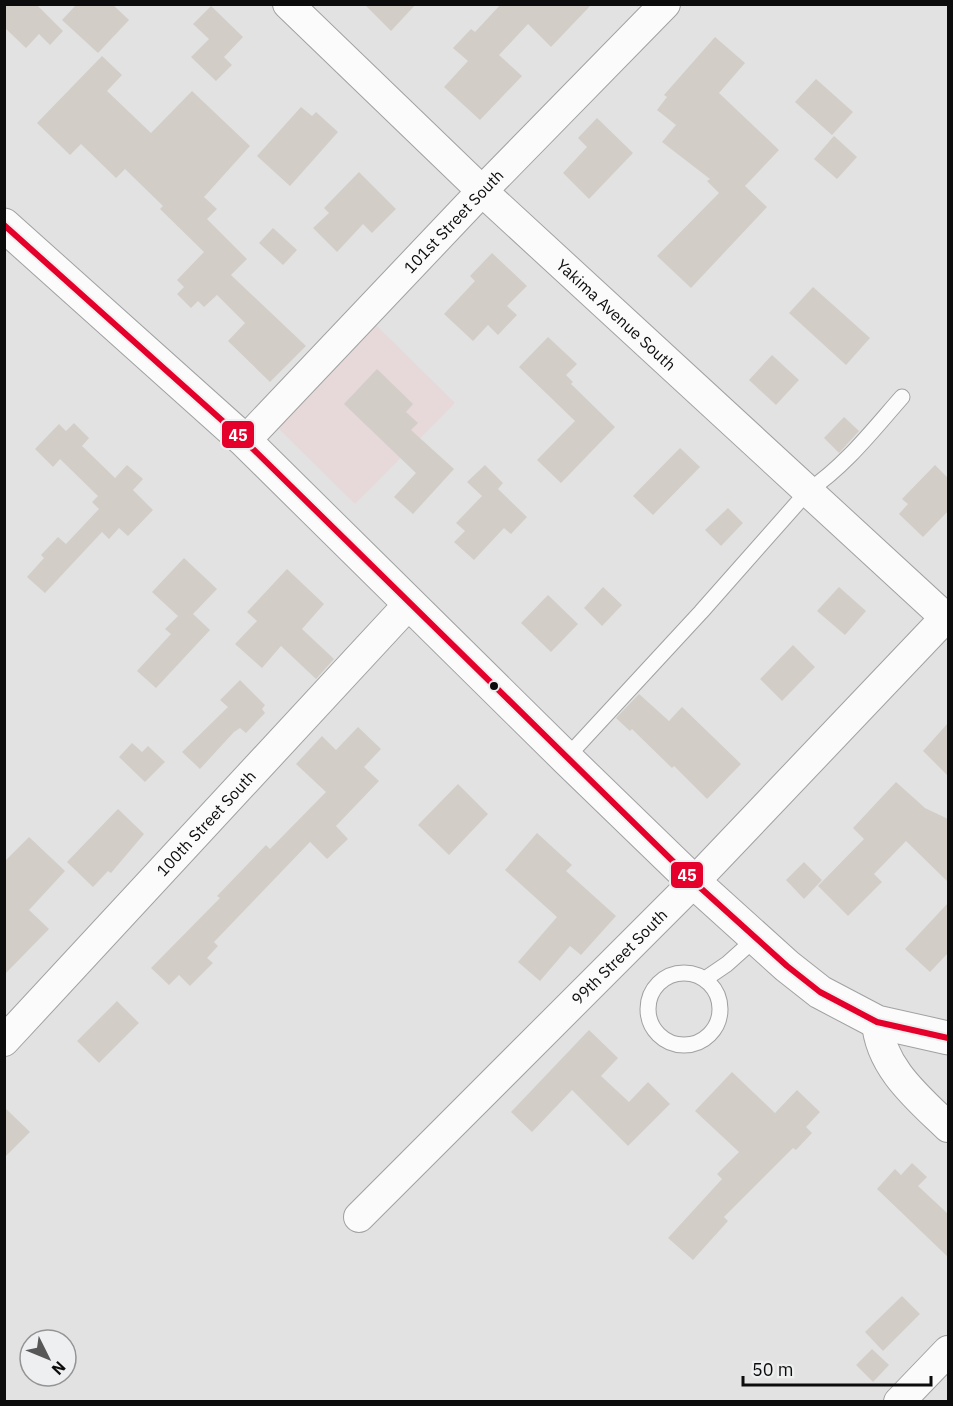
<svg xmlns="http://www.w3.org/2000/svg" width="953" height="1406" viewBox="0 0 953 1406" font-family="'IBM Plex Sans',sans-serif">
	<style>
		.commercial { fill: #e7d9da }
		.building { fill: #d3cdc7 }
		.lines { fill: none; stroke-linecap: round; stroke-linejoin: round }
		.service-casing { stroke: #a0a1a1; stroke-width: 17 }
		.minor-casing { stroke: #a0a1a1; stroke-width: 32 }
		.secondary-casing { stroke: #a0a1a1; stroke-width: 35 }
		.service { stroke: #fbfbfb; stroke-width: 15 }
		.minor { stroke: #fbfbfb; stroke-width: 30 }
		.secondary { stroke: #fbfbfb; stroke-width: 33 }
		.bus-1-casing { stroke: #eeeff0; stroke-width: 10 }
		.bus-1 { stroke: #e4002b; stroke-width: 6 }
		.bus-dot { fill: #0c0c0c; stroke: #eeeff0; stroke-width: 2 }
		.labels { text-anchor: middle; stroke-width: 5; stroke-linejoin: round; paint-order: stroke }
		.street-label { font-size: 16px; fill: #0c0c0c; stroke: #eeeff0 }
		.line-badge { stroke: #eeeff0; stroke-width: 2 }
		.badge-label { font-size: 16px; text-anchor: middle; font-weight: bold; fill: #fff }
	</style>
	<rect width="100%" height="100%" fill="#e2e2e2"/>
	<polygon class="commercial" points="376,325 455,403 355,504 277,427"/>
	<g class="building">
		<polygon points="4,4 36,4 63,31 50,45 39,34 26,48 4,27"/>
		<polygon points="77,4 112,4 129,20 98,53 62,20"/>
		<polygon points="364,4 416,4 391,31"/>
		<polygon points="501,4 592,4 551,47 528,24 499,55 522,76 480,120 444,87 468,61 453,48 471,29 475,32"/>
		<polygon points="211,6 243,37 224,57 232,65 216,81 191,57 209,39 193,24"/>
		<polygon points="715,37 745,63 719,93 779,150 745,186 767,207 691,288 657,256 719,193 707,181 710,179 662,142 676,125 657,110 667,97 664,95"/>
		<polygon points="102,56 122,75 107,91 151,133 192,91 250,146 204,197 217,209 207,219 247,259 231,275 306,346 270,382 228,341 245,323 217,295 204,307 198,301 191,308 177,294 184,287 177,280 204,252 160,209 163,206 125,169 116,178 81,144 70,155 37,123"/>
		<polygon points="816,79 853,112 832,135 795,102"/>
		<polygon points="301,107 312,116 316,112 338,132 290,186 257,156"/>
		<polygon points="597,118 633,153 589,199 563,173 587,147 578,138"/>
		<polygon points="834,136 857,157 837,179 814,159"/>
		<polygon points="359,172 396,209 372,233 363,224 337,252 313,228 329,213 324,208"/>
		<polygon points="273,228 297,250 283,265 259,243"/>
		<polygon points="492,253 527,286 507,306 517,315 498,335 488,325 473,341 444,314 475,281 470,276"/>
		<polygon points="813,287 870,338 846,365 789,313"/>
		<polygon points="548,337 577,364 566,375 573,382 571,384 615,427 561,483 537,460 575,421 519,367"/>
		<polygon points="772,355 799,380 776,405 749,380"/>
		<polygon points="377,369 413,404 406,412 418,423 411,430 454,469 413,514 394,497 416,473 344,404"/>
		<polygon points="844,417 859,431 839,453 824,438"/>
		<polygon points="74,423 89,438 82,446 115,478 127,465 143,479 133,490 153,510 128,536 119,528 109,539 102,532 45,593 27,577 44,558 41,555 58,537 66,544 99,509 92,502 98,496 60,459 53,467 35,449 59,424 66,431"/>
		<polygon points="680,448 700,467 653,515 633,496"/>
		<polygon points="485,465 503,483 498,489 527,517 511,534 504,528 474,560 454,542 465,531 456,523 482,496 467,482"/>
		<polygon points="935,465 948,478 948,511 923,537 899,514 908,504 902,499"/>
		<polygon points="728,508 743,523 721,546 705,530"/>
		<polygon points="184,558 217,589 193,614 210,630 156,688 137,671 171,634 165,629 178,616 152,592"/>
		<polygon points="287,569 324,604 302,629 334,659 316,679 281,646 262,668 235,644 257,621 247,612"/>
		<polygon points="603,587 622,605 602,626 584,608"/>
		<polygon points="839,587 866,611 845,635 817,611"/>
		<polygon points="548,595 578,624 551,652 521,623"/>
		<polygon points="793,645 815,667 782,701 760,679"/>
		<polygon points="240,680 265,705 262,709 265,713 246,733 240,728 234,732 200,769 182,752 228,707 220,700"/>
		<polygon points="639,694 669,721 682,707 741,764 707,799 674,766 672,768 632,729 630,731 616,718"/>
		<polygon points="948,723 948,776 923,751"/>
		<polygon points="358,727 381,749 364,767 379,781 336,826 348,839 327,859 310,842 214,942 218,946 207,958 213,963 190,986 179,975 169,985 151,968 220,898 217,896 266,845 270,849 326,792 296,764 322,736 336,750"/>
		<polygon points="132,743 142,752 148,746 165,762 145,782 119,757"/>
		<polygon points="896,782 925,808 948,819 948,882 906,841 874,874 882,882 848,916 818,886 864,839 853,828"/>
		<polygon points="458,784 488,814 449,855 418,825"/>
		<polygon points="118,809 144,834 111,873 108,871 93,887 67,862"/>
		<polygon points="537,833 572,865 566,871 616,916 581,955 570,946 540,981 518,962 557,917 505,870"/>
		<polygon points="29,837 65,871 29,910 49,929 4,975 4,862"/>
		<polygon points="804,862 822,880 804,899 786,880"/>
		<polygon points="948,903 948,953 930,972 905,949"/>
		<polygon points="117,1001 139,1023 99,1063 77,1041"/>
		<polygon points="589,1030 618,1058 601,1076 629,1102 648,1082 670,1104 628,1146 572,1090 532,1132 511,1112"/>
		<polygon points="732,1072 775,1113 797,1090 820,1112 806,1127 812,1133 796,1150 793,1148 724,1217 728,1221 693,1260 668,1238 722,1179 717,1174 739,1152 695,1111"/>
		<polygon points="4,1107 30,1132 4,1158"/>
		<polygon points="912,1163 927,1177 918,1186 948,1214 948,1257 877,1189 895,1169 901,1175"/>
		<polygon points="902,1296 920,1314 883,1351 865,1332"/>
		<polygon points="872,1349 889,1365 873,1382 856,1365"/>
	</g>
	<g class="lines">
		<g class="service-casing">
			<g id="service">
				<path d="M566 758 701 612 808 491C846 465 872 431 902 397"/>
				<circle cx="684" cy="1009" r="36"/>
				<polyline points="705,979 727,964 756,938"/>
			</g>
		</g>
		<g class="minor-casing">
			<g id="minor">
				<path id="s1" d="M288 4 482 191 948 620"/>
				<path id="s2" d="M245 441 482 191 665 4"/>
				<path d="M877 1022C880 1067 918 1098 948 1127"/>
				<path id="s3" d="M4 1041 408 605"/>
				<path id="s4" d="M359 1217 694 882 948 615"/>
				<polyline points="899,1402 948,1351"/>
			</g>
		</g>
		<g class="secondary-casing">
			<polyline id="secondary" points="4,225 245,441 566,758 694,882 787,966 820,992 877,1022 948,1038"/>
		</g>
		<use href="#service" class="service"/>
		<use href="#minor" class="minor"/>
		<use href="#secondary" class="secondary"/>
		<g class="bus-1-casing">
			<polyline id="bus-1" points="4,225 245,441 694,882 787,966 820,992 877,1022 948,1038"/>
		</g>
		<use href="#bus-1" class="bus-1"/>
	</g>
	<circle class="bus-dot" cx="494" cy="686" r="5"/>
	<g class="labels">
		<g class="street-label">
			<text dy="6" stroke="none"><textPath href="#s2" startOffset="303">101st Street South</textPath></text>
			<text dy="6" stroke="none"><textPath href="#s1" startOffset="452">Yakima Avenue South</textPath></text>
			<text dy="6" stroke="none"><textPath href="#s3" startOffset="297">100th Street South</textPath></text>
			<text dy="6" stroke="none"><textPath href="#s4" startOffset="368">99th Street South</textPath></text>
		</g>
	</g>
	<g class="line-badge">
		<rect x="221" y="420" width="34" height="29" rx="6" fill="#e4002b"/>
		<rect x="670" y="861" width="34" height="28" rx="6" fill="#e4002b"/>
	</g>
	<g class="badge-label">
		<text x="238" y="441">45</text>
		<text x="687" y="881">45</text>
	</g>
	<rect width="953" height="1406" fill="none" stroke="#0c0c0c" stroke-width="12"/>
	<g transform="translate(48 1358) rotate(133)"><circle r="28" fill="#eeeff0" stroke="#949495" stroke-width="1.5"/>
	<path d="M0-4.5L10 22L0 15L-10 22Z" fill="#575757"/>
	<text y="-9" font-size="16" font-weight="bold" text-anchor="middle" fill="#0c0c0c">N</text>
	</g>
	<path d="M743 1376v9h188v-9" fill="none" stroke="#0c0c0c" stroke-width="3"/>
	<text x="752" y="1376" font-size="18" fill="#0c0c0c" stroke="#eeeff0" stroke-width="4.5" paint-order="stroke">50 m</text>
</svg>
